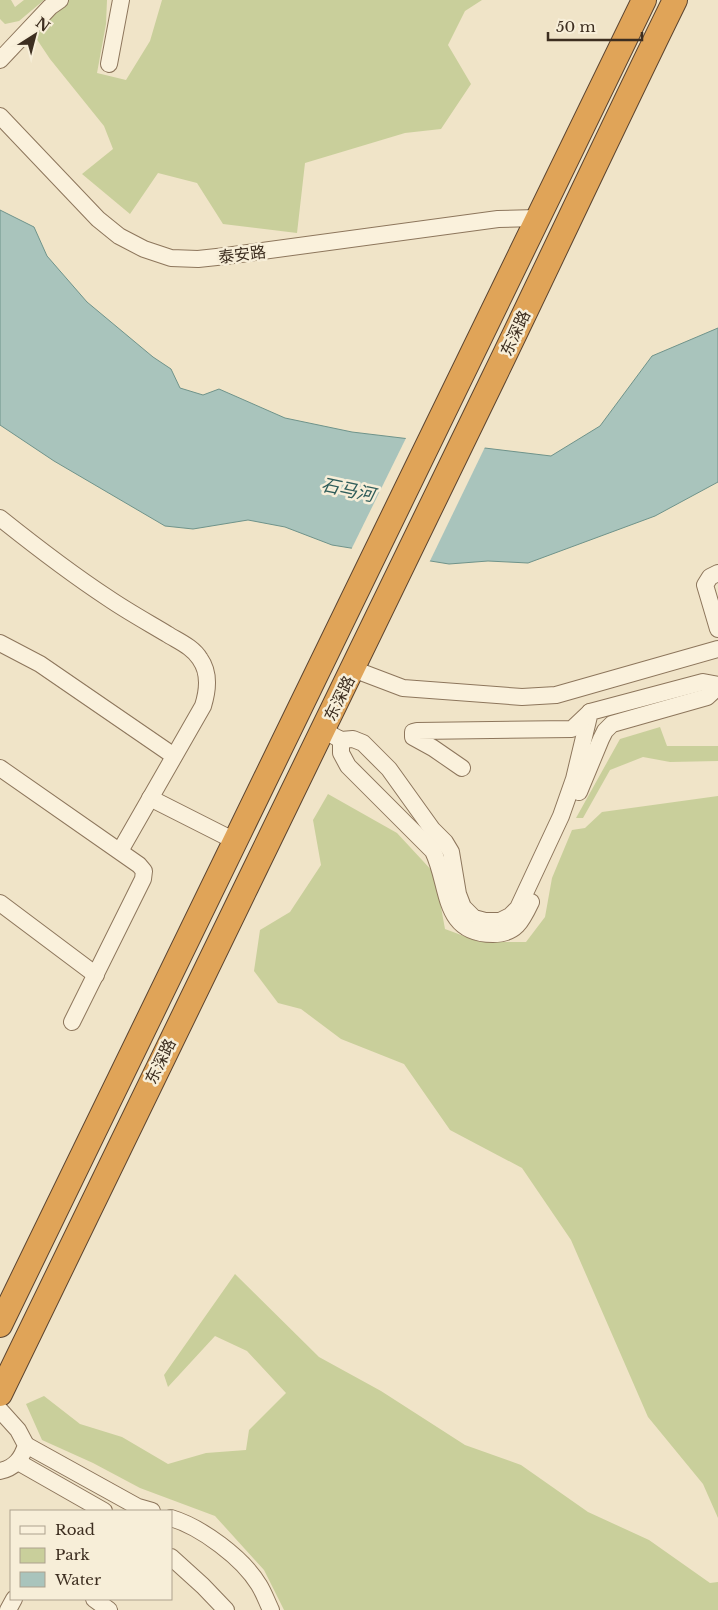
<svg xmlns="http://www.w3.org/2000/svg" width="718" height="1610" viewBox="0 0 718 1610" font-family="'Libre Baskerville','Noto Sans SC',serif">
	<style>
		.green { fill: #c9cf9b }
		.water { fill: #a9c4bc; stroke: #6f938a }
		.pier { fill: #f0e4c8 }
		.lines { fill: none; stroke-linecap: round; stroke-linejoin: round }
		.minor-casing { stroke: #8d765c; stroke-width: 18 }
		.highway-casing { stroke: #5b4430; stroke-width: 26 }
		.minor { stroke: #faf1dc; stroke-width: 16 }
		.highway { stroke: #e0a458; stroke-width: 24 }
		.labels { text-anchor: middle; stroke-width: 5; stroke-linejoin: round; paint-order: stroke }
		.street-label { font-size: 16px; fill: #3d2e20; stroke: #f7eed8 }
		.water-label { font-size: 18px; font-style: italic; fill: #2f5d5a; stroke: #f7eed8 }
	</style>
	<rect width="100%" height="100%" fill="#f0e4c8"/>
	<g class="green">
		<polygon points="0,0 11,0 15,7 24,0 44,0 19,21 5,24 0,19"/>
		<polygon points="54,0 107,0 106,24 97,73 126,80 150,41 162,0 482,0 465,11 448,45 471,84 441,129 405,133 305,163 297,233 223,224 197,183 158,173 130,214 82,174 113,149 104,126 50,59 32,32 63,8"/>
		<polygon points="660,727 667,746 718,746 718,761 670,762 643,757 610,770 583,818 576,818 620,739"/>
		<polygon points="328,794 397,833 435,874 445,929 480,942 526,942 545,917 552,878 572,830 585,828 602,812 718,796 718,1518 703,1484 648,1417 571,1240 522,1168 450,1130 404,1064 341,1039 301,1009 278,1003 254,971 260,930 290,912 321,865 313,820"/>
		<polygon points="235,1274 319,1357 381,1391 465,1445 521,1465 588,1512 649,1540 710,1583 718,1582 718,1610 284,1610 264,1570 215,1516 140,1488 93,1463 42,1440 26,1404 44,1396 80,1424 122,1437 168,1464 206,1453 246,1450 249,1430 286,1393 247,1351 215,1336 168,1387 164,1375"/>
	</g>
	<polygon class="water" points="0,210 34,227 47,256 87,302 153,357 171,369 180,388 203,395 219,389 285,418 352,432 551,456 600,426 652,356 718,328 718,482 655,516 528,563 488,561 449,564 332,545 285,527 248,520 193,529 165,526 54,461 0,425"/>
	<polygon class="pier" points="407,436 486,445 429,563 351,550"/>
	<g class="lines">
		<g class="minor-casing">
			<g id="minor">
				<polyline points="0,60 50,7 60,0"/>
				<polyline points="109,64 121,0"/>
				<polyline points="0,116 98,219 119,236 144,249 171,258 198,259 226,256 498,219 537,218"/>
				<path d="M0 518C35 546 70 573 108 598 127 611 147 622 167 634 178 641 193 647 200 659 210 673 208 690 203 706L120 851"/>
				<polyline points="718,573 710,577 705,585 718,629"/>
				<polyline points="0,643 40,664 174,756"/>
				<polyline points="353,669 403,688 522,697 556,695 718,649"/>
				<polyline points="323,730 341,740 353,739 363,743 389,769 432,829 445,842 451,852 458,894 463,907 474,918 485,921 500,921 510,916 518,908 561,816 574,779 590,712 703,682 718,685"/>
				<path d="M341 740V753L348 766 433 851C450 886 441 934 493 934 516 934 522 921 531 902"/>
				<polyline points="0,768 139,865 144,871 143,879 72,1022"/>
				<polyline points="462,768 433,748 413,737 413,732 417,731 572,729 590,712"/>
				<polyline points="579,792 601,739 605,731 612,724 707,697 718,687"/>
				<polyline points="150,798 235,841"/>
				<polyline points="0,903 96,975"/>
				<path d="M0 1410 18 1430 26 1445C22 1458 15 1468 0 1471"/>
				<polyline points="26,1445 138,1507 152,1511"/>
				<polyline points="18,1462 104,1511"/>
				<path d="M171 1518C201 1527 243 1558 259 1585 264 1593 267 1602 271 1610"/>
				<polyline points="171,1557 203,1586 226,1610"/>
				<polyline points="94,1599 109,1610"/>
				<polyline points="8,1610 14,1599"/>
			</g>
		</g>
		<g class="highway-casing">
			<g id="highway">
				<polyline points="0,1325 644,0"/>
				<path d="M0 1394C163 1055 330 718 493 379 554 253 613 126 675 0"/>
			</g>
		</g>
		<use href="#minor" class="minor"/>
		<use href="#highway" class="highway"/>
	</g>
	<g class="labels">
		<g class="street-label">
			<text transform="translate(242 254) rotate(-7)" y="6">泰安路</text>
			<text transform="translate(515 333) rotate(-65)" y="6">东深路</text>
			<text transform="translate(339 698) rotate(-64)" y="6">东深路</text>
			<text transform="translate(160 1061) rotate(-64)" y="6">东深路</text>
		</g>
		<g class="water-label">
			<text transform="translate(348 490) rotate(12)" y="6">石马河</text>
		</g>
	</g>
	<rect x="10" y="1510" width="162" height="90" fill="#f7eed8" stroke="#ada18e"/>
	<rect x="20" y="1526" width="25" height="8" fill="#faf1dc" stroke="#ada18e"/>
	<text x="55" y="1535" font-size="15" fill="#3d2e20">Road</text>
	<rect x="20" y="1548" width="25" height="15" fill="#c9cf9b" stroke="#ada18e"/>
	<text x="55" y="1560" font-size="15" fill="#3d2e20">Park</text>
	<rect x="20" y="1572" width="25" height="15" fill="#a9c4bc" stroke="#ada18e"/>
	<text x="55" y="1585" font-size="15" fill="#3d2e20">Water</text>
	<g transform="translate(35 35) rotate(36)" stroke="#f7eed8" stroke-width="4" paint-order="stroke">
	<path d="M0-4L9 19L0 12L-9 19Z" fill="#3d2e20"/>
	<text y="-8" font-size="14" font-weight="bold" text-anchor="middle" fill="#3d2e20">N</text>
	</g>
	<path d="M548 32v8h94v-8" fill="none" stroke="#3d2e20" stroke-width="2.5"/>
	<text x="556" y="32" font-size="15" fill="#3d2e20" stroke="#f7eed8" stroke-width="4" paint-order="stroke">50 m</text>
</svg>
